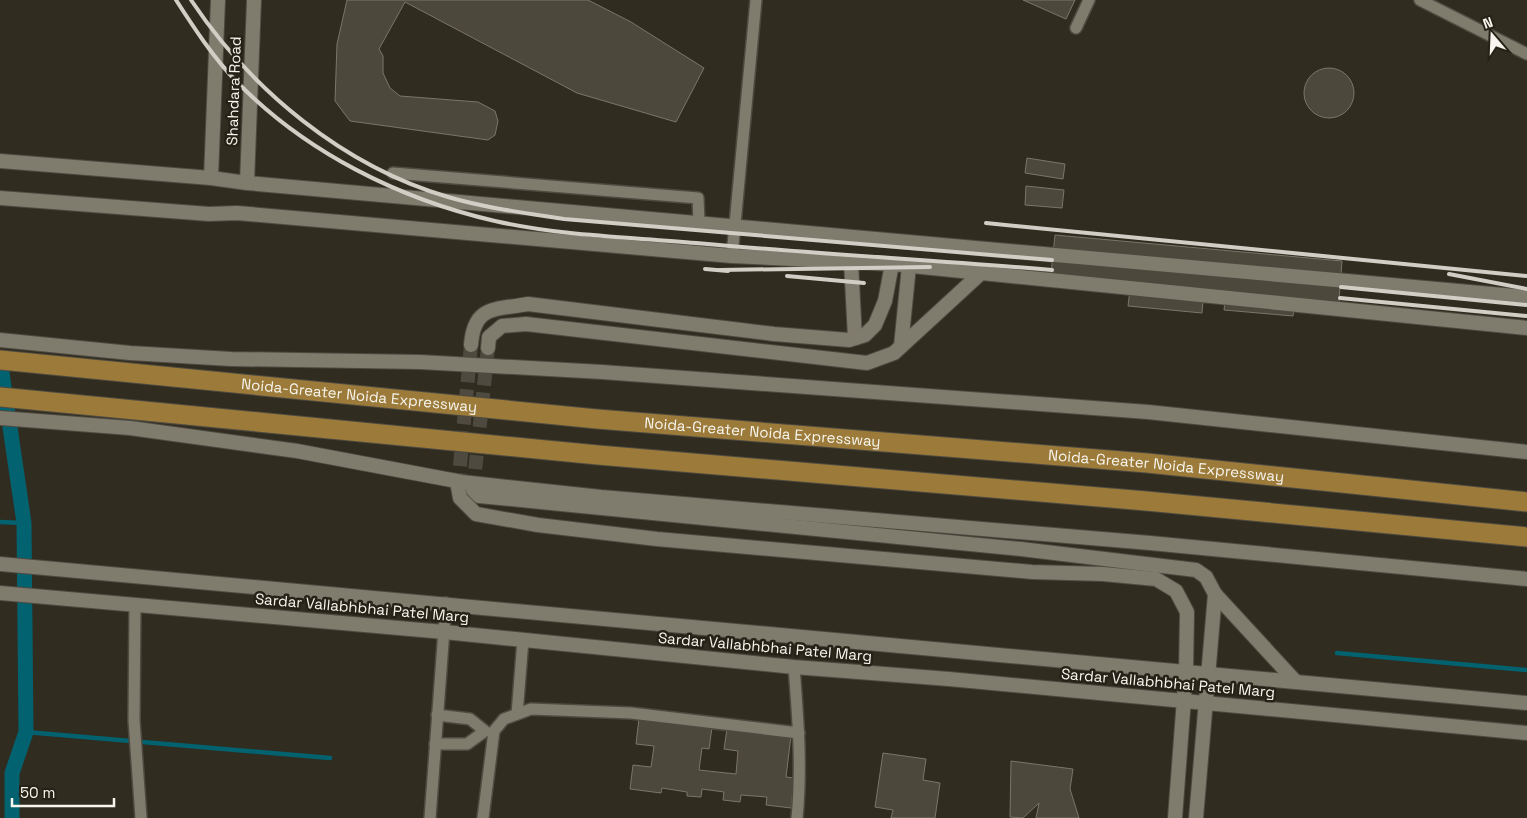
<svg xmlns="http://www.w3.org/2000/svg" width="1527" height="818" viewBox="0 0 1527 818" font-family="'Space Grotesk',sans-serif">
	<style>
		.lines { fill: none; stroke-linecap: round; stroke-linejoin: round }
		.stream { stroke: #036270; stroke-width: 4.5 }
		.canal { stroke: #036270; stroke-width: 15 }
		.building { fill: #4c483b; stroke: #7a7669 }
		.tertiary-tunnel { stroke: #4e4a3f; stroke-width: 14; stroke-dasharray: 14 7; stroke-linecap: butt }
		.minor-casing { stroke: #4e4a40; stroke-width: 14 }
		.tertiary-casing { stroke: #4e4a40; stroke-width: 16 }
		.trunk-casing { stroke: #4e4a40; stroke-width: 21 }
		.minor { stroke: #7f7b6d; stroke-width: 11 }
		.tertiary { stroke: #7f7b6d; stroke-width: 14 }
		.trunk { stroke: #9b7a3a; stroke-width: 19 }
		.rail { stroke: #d1cec6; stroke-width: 4 }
		.labels { text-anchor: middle; stroke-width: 5; stroke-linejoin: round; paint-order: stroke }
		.street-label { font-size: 15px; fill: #f7f5ed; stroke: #262217 }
	</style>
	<rect width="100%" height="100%" fill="#302c20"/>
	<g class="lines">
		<g class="stream">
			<polyline points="0,522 24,523"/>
			<polyline points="1337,653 1527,670"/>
			<polyline points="26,732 330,758"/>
		</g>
		<polyline class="canal" points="0,359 24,523 26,732 12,773 12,818"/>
	</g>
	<g class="building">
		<polygon points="347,0 588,0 631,22 704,68 676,122 577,93 405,2 379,49 383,56 383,73 390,88 400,96 478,102 495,111 498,121 495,135 488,140 350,121 335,101 337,44"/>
		<polygon points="1023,0 1075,0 1066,19"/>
		<circle cx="1329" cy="93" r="25"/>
		<polygon points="1027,158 1065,164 1063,179 1025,173"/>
		<polygon points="1026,186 1064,190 1062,208 1025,205"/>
		<polygon points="1055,235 1342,261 1338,313 1294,309 1293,316 1224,310 1225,302 1203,300 1202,313 1128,306 1130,290 1050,283"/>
		<polygon points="639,718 712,727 709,749 702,748 699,770 736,774 738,751 724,749 727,729 791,736 786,777 794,778 791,808 766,805 767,797 741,795 740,802 723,800 724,792 702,789 701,797 687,796 687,792 662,788 661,793 630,789 633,765 651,767 654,746 636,744"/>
		<polygon points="883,753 926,759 923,780 940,783 935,818 891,818 893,810 875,807"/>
		<polygon points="1011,761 1073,769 1070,789 1079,818 1036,818 1039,803 1023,818 1010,817"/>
	</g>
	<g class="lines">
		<g class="tertiary-tunnel">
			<polyline points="458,487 471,345"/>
			<polyline points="473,490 488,348"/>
		</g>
		<g class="minor-casing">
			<g id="minor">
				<polyline points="1420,0 1527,54"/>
				<polyline points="1076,28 1089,0"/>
				<polyline points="393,173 698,198 699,222"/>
				<polyline points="732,256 756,0"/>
				<polyline points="135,604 134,720 141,818"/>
				<path d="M794 667C798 718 802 767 797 818"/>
				<polyline points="517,714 523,640"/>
				<polyline points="435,744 467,744 485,731 470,719 437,715"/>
				<polyline points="430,818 446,603"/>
				<polyline points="483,818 494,731 504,719 531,709 631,713 799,733"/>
			</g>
		</g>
		<g class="tertiary-casing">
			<g id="tertiary">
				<polyline points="0,161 211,178 247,183 1527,297"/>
				<polyline points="211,178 218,0"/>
				<polyline points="247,183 254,0"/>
				<polyline points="0,198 209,214 237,213 732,256 892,264 1527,328"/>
				<polyline points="851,262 855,338"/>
				<polyline points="0,340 130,353 231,359 420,362 602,372 1148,412 1527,452"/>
				<path d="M471 345C474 305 495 310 528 304L774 334 849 340 865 335 875 325 885 301 892 264"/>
				<polyline points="901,346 909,266"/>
				<polyline points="488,348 489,337 502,326 526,324 867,363 894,353 981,273"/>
				<polyline points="0,418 130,428 297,451 462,482 601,497 1150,543 1527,579"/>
				<polyline points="458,487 460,498 476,514 538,525 657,539 1032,572 1103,574 1156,579 1176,591 1187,612 1186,672 1175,818"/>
				<polyline points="473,490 479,496 1021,549 1196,570 1206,577 1215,594 1196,818"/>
				<polyline points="0,564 1527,703"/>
				<polyline points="0,593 444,632 794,667 949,679 1527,733"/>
				<polyline points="1215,594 1296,682"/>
			</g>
		</g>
		<g class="trunk-casing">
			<g id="trunk">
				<path id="s1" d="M0 360 597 419 1147 463 1527 502"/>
				<polyline points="0,397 598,455 1146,501 1527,537"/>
			</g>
		</g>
		<use href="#minor" class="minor"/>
		<use href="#tertiary" class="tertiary"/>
		<use href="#trunk" class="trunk"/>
		<g class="rail">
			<path d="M176 0C194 28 213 57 236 81 305 152 399 199 495 221 561 236 630 237 696 243 815 254 933 260 1052 270"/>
			<path d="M191 0C251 90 343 166 448 197 486 208 525 213 564 219L1052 260"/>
			<polyline points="986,223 1527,276"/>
			<polyline points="705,269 728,271"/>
			<polyline points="720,270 930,267"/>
			<polyline points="1449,274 1527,289"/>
			<polyline points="787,276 864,283"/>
			<polyline points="1341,287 1527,305"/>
			<polyline points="1340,298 1527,316"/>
		</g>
	</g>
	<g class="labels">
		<g class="street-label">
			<text transform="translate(234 91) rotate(-88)" y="5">Shahdara Road</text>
			<text dy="5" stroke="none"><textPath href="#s1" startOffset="361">Noida-Greater Noida Expressway</textPath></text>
			<text dy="5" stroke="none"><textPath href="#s1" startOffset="766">Noida-Greater Noida Expressway</textPath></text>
			<text dy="5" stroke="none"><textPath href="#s1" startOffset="1171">Noida-Greater Noida Expressway</textPath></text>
			<text transform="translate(362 608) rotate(5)" y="5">Sardar Vallabhbhai Patel Marg</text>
			<text transform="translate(765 647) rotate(5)" y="5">Sardar Vallabhbhai Patel Marg</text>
			<text transform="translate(1168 683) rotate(5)" y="5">Sardar Vallabhbhai Patel Marg</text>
		</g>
	</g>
	<g transform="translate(1492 35) rotate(341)" stroke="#262217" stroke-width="4" paint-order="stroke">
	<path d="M0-4L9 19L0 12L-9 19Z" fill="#f7f5ed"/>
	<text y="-8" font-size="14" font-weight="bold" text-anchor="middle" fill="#f7f5ed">N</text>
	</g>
	<path d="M12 798v8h102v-8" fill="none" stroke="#f7f5ed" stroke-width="2.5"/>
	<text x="20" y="798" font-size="15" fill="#f7f5ed" stroke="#262217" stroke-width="4" paint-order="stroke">50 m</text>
</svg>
